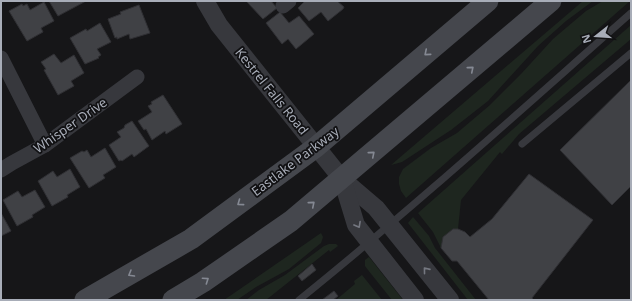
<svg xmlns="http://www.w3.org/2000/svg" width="632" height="301" viewBox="0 0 632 301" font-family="'Noto Sans',sans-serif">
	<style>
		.green { fill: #1e261f }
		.building { fill: #404145; stroke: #303034 }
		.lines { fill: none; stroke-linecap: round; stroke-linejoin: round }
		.service { stroke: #37383d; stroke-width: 7 }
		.minor { stroke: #37383d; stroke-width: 15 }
		.tertiary { stroke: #37383d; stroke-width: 18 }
		.secondary { stroke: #45474d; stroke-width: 21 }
		.oneway { stroke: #858993 }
		.oneway2 { stroke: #757881 }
		.labels { text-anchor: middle; stroke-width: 3.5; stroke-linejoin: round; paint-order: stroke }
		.street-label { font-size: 13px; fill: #a8adb8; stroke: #111113 }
	</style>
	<rect width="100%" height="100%" fill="#161618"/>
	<g class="green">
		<polygon points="583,1 593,1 566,21 538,46 488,101 451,130 402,162 391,165"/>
		<polygon points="603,1 630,1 406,198 401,191 399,184 399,177 403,169 431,148 457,133 490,105 521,74 553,39 586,11"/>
		<polygon points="631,25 631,39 519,134 502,154 500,152 461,200 458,229 453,229 443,237 441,248 433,232 418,213"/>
		<polygon points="413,217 429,236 435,248 476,300 468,300 408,223"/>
		<polygon points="321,233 323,237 321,243 289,269 256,287 237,300 224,300"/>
		<polygon points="329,244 336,244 338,246 330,252 329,250 266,300 246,300 259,290 285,275 324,246"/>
		<polygon points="369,257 403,300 392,300 368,270 365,266 365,260"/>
		<polygon points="362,275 382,300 336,300 355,284 354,281"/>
	</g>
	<g class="building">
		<polygon points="49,1 86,1 58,16"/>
		<polygon points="246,1 271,1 277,8 263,19"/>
		<polygon points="305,1 337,1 344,7 343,9 328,21 321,12 309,21 298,8"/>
		<polygon points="44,2 54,21 41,28 43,32 27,41 9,11 22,4 23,6 27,4 30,10"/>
		<polygon points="139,5 150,33 130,39 129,34 117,39 117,37 115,38 108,19 121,14 120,12"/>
		<polygon points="280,12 289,23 299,16 314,34 296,49 288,39 282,44 266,23"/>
		<polygon points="100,23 111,42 97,49 101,55 98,57 99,58 85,64 70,38 86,29 87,31"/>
		<polygon points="54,54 61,63 74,55 84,73 71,81 74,86 58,95 44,70 46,69 41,62"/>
		<polygon points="631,80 631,186 612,205 560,150"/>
		<polygon points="163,95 182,124 166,134 165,131 152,140 146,129 144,130 138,121 152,112 148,106 152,104 151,102"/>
		<polygon points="132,121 149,146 134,157 132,154 122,161 121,160 119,161 109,145 121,137 117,132 124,128 125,125"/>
		<polygon points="105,148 116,167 103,175 105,178 89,188 70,158 82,151 84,152 87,150 91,157"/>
		<polygon points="70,169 80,187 67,195 68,197 52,206 38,181 53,171 57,177"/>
		<polygon points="529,174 593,220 532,298 534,300 489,300 457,261 452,261 441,248 443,237 453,229 458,229 465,232 470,237 492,219"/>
		<polygon points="35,190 45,207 32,215 33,217 17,226 3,200 18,191 22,197"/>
		<polygon points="1,213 11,231 1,236"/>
		<polygon points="312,264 316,270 302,281 298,276"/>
		<polygon points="334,291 338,296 333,300 322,300"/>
	</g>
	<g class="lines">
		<g class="service">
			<polyline points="522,144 631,53"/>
			<path d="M299 300C413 208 521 110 631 13"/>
		</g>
		<g class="minor">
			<polyline points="283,6 289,1"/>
			<polyline points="1,58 45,145"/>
			<polyline points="1,170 12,163 45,145 137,77"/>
		</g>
		<g class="tertiary">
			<polyline points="205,1 219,25 342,179 376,208 450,300"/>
			<polyline points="342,179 356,225 415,300"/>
		</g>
		<g class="secondary">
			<polyline points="85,300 191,239 316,147 488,1"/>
			<polyline points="173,300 203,282 291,221 551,1"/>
		</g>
	</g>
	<defs><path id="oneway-chevron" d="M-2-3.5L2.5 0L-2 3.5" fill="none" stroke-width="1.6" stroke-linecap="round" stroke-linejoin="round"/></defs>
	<g class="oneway">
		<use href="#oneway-chevron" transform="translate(427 53) rotate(140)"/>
		<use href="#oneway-chevron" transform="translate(471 69) rotate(-40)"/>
		<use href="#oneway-chevron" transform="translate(372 154) rotate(-40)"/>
		<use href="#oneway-chevron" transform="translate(240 203) rotate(144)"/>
		<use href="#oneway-chevron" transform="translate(312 204) rotate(-40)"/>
		<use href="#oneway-chevron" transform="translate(131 274) rotate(150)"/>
		<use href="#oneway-chevron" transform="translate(206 280) rotate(-34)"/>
	</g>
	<g class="oneway2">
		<use href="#oneway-chevron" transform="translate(358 225) rotate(61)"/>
		<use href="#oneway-chevron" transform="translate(426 270) rotate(-129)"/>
	</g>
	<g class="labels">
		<g class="street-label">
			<text transform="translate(272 91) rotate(51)" y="5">Kestrel Falls Road</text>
			<text transform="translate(70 125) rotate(-35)" y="5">Whisper Drive</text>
			<text transform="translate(295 161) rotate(-37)" y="5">Eastlake Parkway</text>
		</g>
	</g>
	<rect width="632" height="301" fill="none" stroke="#a8adb8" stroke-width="4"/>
	<g transform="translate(596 36) rotate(253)" stroke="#111113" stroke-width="3" paint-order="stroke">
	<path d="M0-3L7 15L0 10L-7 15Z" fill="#a8adb8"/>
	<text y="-6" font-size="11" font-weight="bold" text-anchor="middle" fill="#a8adb8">N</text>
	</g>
</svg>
